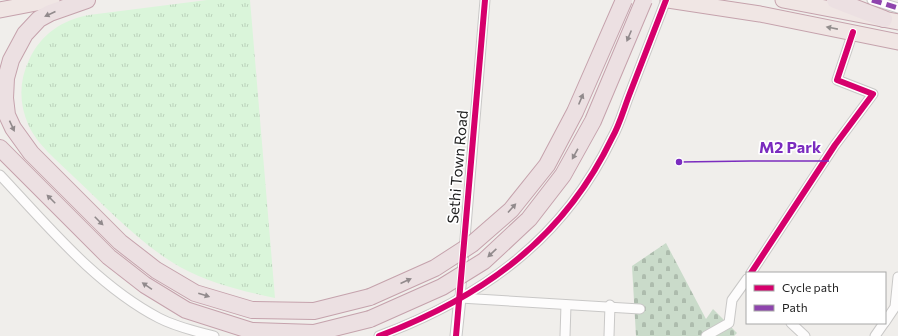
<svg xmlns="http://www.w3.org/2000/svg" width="898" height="336" viewBox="0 0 898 336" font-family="Commissioner,sans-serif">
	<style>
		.cemetery { fill: url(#cemetery-stones) }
		.park { fill: url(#park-tufts) }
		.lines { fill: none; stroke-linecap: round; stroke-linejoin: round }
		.minor-casing { stroke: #c9c8c7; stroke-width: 11 }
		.tertiary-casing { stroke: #c9c8c7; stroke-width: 13 }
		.trunk-casing { stroke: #c5a2ac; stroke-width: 17 }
		.motorway-casing { stroke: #c5a2ac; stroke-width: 18 }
		.minor { stroke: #fdfcfc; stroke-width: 9 }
		.tertiary { stroke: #fdfcfc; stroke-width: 11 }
		.trunk { stroke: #f0e6e4; stroke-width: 15 }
		.motorway { stroke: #ece0e2; stroke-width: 16 }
		.motorway-bridge-casing { stroke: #c5a2ac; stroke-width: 18; stroke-linecap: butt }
		.motorway-bridge { stroke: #ece0e2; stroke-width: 16 }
		.quiet { stroke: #8e44ad; stroke-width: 5; stroke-dasharray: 10 5; stroke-linecap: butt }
		.cycleway-casing { stroke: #fff; stroke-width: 8 }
		.cycleway { stroke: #d6006c; stroke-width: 6 }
		.oneway { fill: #918a8c }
		.oneway2 { fill: #938e8d }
		.labels { text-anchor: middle; stroke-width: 3.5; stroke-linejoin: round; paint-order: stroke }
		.street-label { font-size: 15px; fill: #222; stroke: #fff }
		.leader { fill: none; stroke: #7b2cbf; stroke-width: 1.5 }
		.callout-dot { fill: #7b2cbf; stroke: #fff; stroke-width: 1.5 }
		.callout-label { font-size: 16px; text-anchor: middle; font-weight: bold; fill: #7b2cbf; stroke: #fff; stroke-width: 3.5; stroke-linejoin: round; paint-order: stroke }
	</style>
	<defs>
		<pattern id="cemetery-stones" width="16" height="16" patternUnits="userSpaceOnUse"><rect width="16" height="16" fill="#cadbca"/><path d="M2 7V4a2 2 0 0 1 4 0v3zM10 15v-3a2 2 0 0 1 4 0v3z" fill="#adbcad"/></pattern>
		<pattern id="park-tufts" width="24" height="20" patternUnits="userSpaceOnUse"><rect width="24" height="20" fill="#daf5da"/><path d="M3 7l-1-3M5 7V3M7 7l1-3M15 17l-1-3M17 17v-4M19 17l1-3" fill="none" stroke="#bbd2bb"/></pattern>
	</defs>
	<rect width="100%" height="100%" fill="#f0eeeb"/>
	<polygon class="cemetery" points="666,243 706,319 713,309 737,333 734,336 636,336 632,266"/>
	<path class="park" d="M207 0H250L275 298C242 291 209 283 180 267 140 244 107 208 74 177 58 161 37 145 28 124 19 103 19 81 29 60 41 34 62 20 89 15Z"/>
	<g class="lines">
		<g class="minor-casing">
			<g id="minor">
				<polyline points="872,0 898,8"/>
				<path d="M0 175C48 226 96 285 159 318 176 327 195 331 214 336"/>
				<polyline points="751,273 835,145 873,94 837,80 853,32"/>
				<polyline points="460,298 485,0"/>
				<polyline points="460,298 640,309"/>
				<polyline points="885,322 895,307 898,277"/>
				<polyline points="791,323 805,336"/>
				<path d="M379 336C482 297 563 240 612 138 620 124 624 108 630 93 642 62 654 31 666 0"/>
				<polyline points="565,336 566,305"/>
				<polyline points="609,336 610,305"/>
				<polyline points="706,336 729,323 732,300 747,279"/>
				<polyline points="875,336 884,323"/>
			</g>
		</g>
		<g class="tertiary-casing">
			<polyline id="tertiary" points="456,336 460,298"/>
		</g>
		<g class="trunk-casing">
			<g id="trunk">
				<polyline points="668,0 760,14 898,42"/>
				<polyline points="783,0 898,22"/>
				<polyline points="0,10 52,0"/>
			</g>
		</g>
		<g class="motorway-casing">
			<g id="motorway">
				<polyline points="87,0 50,13 39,19 25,34 11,60 6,78 5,98 7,115 13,128 31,153 120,242 156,270 195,293 252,310 314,311 370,297"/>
				<polyline points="835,0 884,19"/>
				<polyline points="0,148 109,257 145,285 186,310 252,331 314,333 370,319"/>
			</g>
		</g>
		<use href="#minor" class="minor"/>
		<use href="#tertiary" class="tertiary"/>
		<use href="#trunk" class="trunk"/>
		<use href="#motorway" class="motorway"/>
		<g class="motorway-bridge-casing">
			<g id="motorway-bridge">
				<polyline points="370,297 435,268 472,244 511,210 547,165 575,112 624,0"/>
				<polyline points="370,319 442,287 484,261 529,219 563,175 593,121 644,0"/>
			</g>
		</g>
		<use href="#motorway-bridge" class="motorway-bridge"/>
		<polyline class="quiet" points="872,0 898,8"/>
		<g class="cycleway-casing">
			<g id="cycleway">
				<polyline points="751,273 835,145 873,94 837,80 853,32"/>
				<path d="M379 336C482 297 563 240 612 138 620 124 624 108 630 93 642 62 654 31 666 0"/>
				<polyline points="456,336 485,0"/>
			</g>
		</g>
		<use href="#cycleway" class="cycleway"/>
	</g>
	<defs><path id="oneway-solid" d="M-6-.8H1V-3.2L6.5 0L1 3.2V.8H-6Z"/></defs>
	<g class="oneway">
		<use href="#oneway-solid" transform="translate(50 14) rotate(156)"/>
		<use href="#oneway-solid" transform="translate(629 36) rotate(113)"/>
		<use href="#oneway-solid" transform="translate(581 99) rotate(-67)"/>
		<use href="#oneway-solid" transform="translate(12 126) rotate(65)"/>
		<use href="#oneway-solid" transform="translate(575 154) rotate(119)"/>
		<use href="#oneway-solid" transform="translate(51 199) rotate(-135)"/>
		<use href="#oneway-solid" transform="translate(512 208) rotate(-48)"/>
		<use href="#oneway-solid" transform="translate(99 221) rotate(45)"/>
		<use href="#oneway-solid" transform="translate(492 253) rotate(137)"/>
		<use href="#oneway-solid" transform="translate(406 281) rotate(-24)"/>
		<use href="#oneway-solid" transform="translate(147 286) rotate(-146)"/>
		<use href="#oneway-solid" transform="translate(204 295) rotate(17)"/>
	</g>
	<use class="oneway2" href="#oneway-solid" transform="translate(832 28) rotate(-169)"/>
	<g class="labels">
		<g class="street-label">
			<text transform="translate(458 167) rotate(-85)" y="5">Sethi Town Road</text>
		</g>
	</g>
	<path class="leader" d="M679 162L751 161H829"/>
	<circle class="callout-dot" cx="679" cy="162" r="4"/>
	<g class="callout-label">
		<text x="790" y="153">M2 Park</text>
	</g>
	<rect x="746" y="272" width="140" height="52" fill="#ffffff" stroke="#a7a7a7"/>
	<rect x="754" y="285" width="20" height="6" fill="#d6006c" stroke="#a7a7a7"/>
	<text x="782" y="292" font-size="12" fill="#222222">Cycle path</text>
	<rect x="754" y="305" width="20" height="6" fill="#8e44ad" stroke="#a7a7a7"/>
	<text x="782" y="312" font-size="12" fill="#222222">Path</text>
</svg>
